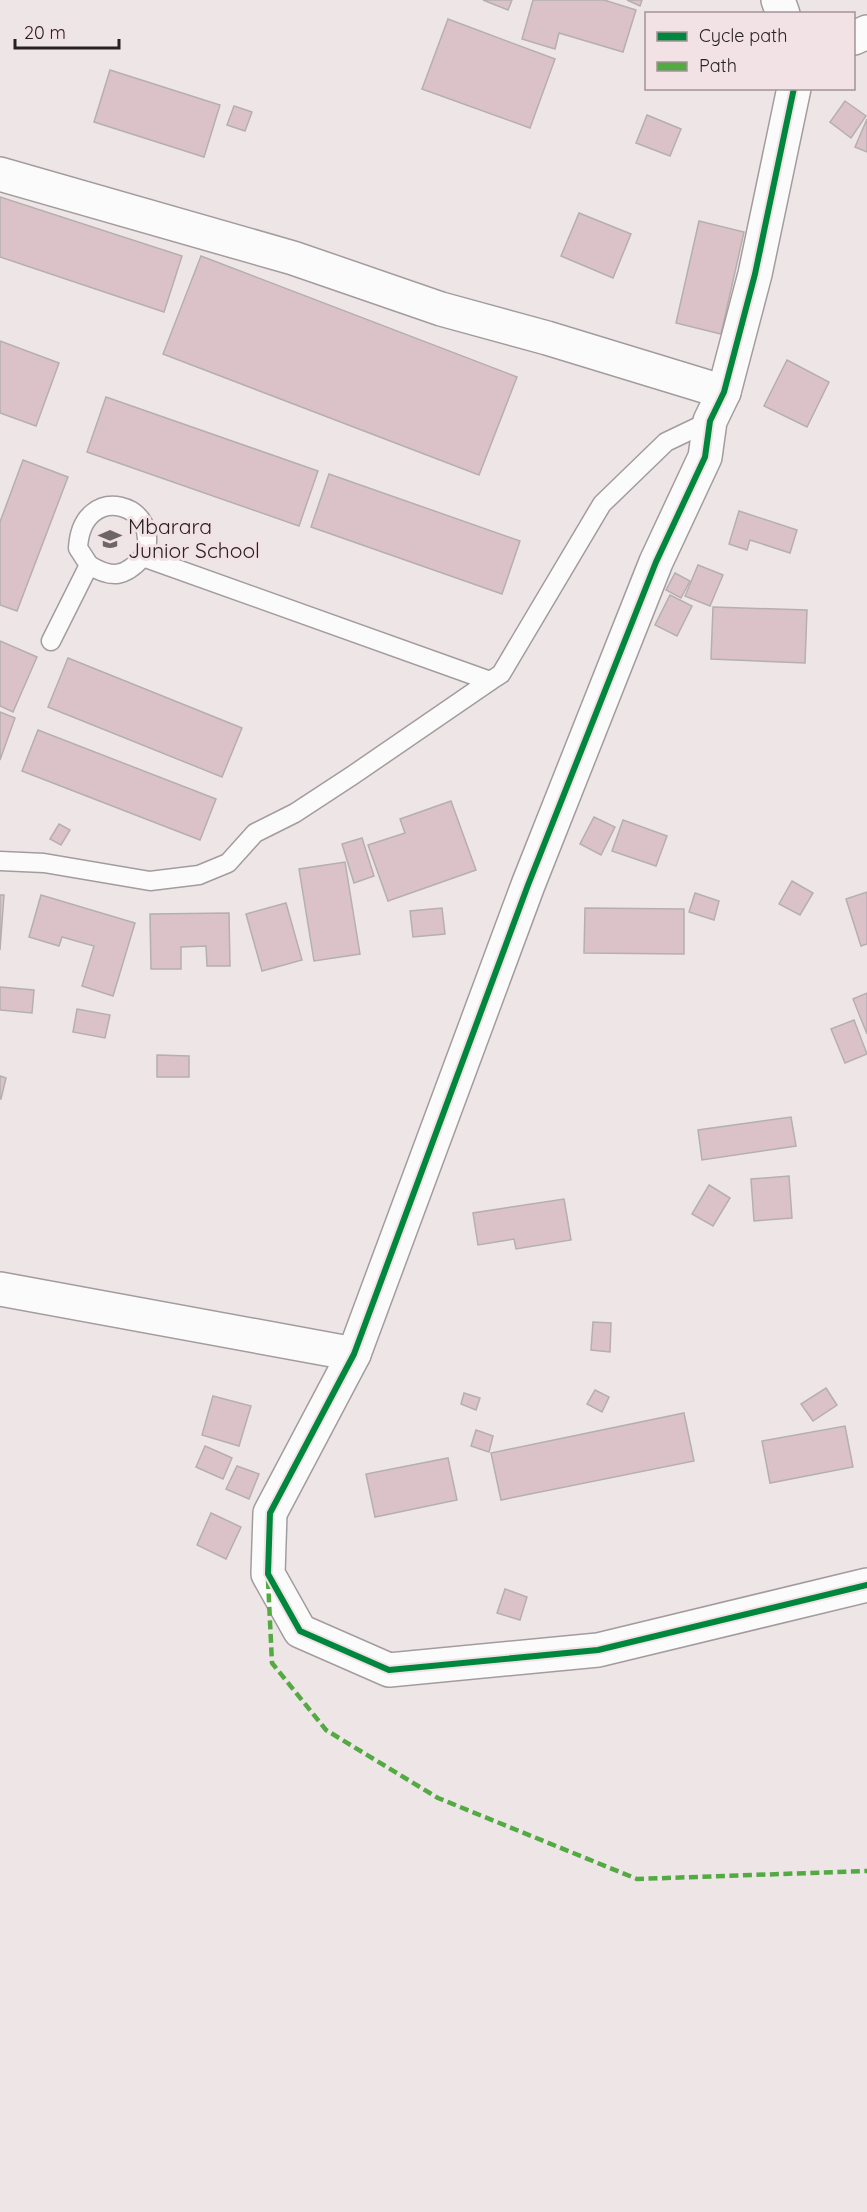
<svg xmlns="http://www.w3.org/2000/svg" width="867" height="2212" viewBox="0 0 867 2212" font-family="Quicksand,sans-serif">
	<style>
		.building { fill: #dac2c8; stroke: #b5afb0; stroke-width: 1.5 }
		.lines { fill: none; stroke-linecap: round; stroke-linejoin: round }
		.service-casing { stroke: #a39c9e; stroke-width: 21 }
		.minor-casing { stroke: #a39c9e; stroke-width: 36 }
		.service { stroke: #fcfbfb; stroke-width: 18 }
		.minor { stroke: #fcfbfb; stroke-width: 33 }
		.quiet { stroke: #53aa43; stroke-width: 4.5; stroke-dasharray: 9 4.5; stroke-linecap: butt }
		.cycleway-casing { stroke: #f2e1e5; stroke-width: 10 }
		.cycleway { stroke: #00873e; stroke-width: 6 }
		.labels { text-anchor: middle; stroke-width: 6; stroke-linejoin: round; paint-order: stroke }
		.poi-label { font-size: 21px; fill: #272122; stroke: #f2e1e5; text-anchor: start }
	</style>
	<rect width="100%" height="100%" fill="#eee5e7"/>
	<g class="building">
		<polygon points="483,0 512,0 508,10"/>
		<polygon points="533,0 604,0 636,10 623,52 559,33 555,49 522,39"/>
		<polygon points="627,0 642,0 640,6"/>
		<polygon points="448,19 555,59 530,128 422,89"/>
		<polygon points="110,70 220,105 204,157 94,122"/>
		<polygon points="845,101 866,116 851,138 830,122"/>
		<polygon points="234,106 252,112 245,131 227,125"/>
		<polygon points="647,115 681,129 670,156 636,143"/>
		<polygon points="867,119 867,152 855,147"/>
		<polygon points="0,197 182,256 164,312 0,257"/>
		<polygon points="579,213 631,234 613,278 561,256"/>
		<polygon points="699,221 744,232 721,334 676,323"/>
		<polygon points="201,256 517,377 479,475 163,354"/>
		<polygon points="0,341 59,363 36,426 0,413"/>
		<polygon points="787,360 829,382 807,427 764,406"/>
		<polygon points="106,397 318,471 299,526 87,452"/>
		<polygon points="23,460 68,477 17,611 0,605 0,522"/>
		<polygon points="329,474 520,541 502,594 311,527"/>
		<polygon points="739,511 797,530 790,553 750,540 747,550 729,544"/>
		<polygon points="698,565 723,575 710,606 685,596"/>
		<polygon points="675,573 690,581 681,598 666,590"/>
		<polygon points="670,595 692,606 677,636 655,625"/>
		<polygon points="713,607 807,610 805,663 711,659"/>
		<polygon points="0,641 37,657 13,712 0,706"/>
		<polygon points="68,658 242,728 222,777 48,707"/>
		<polygon points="0,712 15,718 0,760"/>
		<polygon points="38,730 216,799 200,840 22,771"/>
		<polygon points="451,801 476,870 388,901 368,845 405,833 400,819"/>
		<polygon points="594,817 615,827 601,855 580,844"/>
		<polygon points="623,820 667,836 656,866 612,851"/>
		<polygon points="59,824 70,830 61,845 50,839"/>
		<polygon points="362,838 374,876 354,883 342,844"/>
		<polygon points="345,862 360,954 314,961 299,869"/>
		<polygon points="792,881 813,893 800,915 779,904"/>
		<polygon points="867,892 867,944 861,946 846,899"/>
		<polygon points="695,893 719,901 714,920 689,912"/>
		<polygon points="0,895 4,895 0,950"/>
		<polygon points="41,895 135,923 113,996 82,986 94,946 62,937 59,946 29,937"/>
		<polygon points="286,903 302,960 262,971 246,914"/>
		<polygon points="442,908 445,934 413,937 410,911"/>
		<polygon points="585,908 684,909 684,954 584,953"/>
		<polygon points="229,913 230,966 207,966 206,946 181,947 181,969 151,969 150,914"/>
		<polygon points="0,987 34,990 32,1013 0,1010"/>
		<polygon points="867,993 867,1034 853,999"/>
		<polygon points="77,1009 110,1015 105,1038 73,1032"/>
		<polygon points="854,1020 867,1054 845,1063 831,1029"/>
		<polygon points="157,1055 189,1056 189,1077 157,1077"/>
		<polygon points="0,1076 6,1078 1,1099 0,1099"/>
		<polygon points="791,1117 796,1146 702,1160 698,1130"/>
		<polygon points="789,1176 792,1218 754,1221 751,1179"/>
		<polygon points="709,1185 730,1198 713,1226 692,1214"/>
		<polygon points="564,1199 571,1240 516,1249 514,1239 478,1245 473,1213"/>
		<polygon points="593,1322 611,1323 610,1352 591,1350"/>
		<polygon points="826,1388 837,1405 813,1421 801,1404"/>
		<polygon points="595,1390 609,1397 602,1412 587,1404"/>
		<polygon points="464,1393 480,1398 476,1410 461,1404"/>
		<polygon points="213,1396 251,1406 239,1446 202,1435"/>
		<polygon points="684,1413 694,1461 501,1500 491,1453"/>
		<polygon points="845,1426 853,1467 770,1483 762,1441"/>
		<polygon points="476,1430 493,1436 489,1452 471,1446"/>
		<polygon points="205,1446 232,1458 223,1479 196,1467"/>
		<polygon points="448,1458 457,1500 375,1517 366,1474"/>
		<polygon points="237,1466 259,1474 249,1499 226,1489"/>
		<polygon points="211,1513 241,1527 226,1559 197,1545"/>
		<polygon points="505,1589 527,1597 520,1620 497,1613"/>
	</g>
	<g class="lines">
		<g class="service-casing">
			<g id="service">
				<path d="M89 565C112 579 125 577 143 557"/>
				<path d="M51 641 89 565 78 548C82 479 166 504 143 557L490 681 501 674 602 504 666 442 710 421"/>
				<polyline points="0,861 44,863 150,881 199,875 228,863 255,833 295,813 353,775 490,681"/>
			</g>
		</g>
		<g class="minor-casing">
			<g id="minor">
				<polyline points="778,0 783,14"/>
				<polyline points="854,38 867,32"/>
				<polyline points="794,88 755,274 724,392 710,421 705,457 656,562 528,885 354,1354 270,1513 268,1574 300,1631 389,1670 598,1650 867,1585"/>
				<polyline points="0,174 293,258 441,309 547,338 724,392"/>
				<polyline points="0,1289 354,1354"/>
			</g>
		</g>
		<use href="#service" class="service"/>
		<use href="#minor" class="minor"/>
		<polyline class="quiet" points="268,1580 272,1663 326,1730 438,1798 637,1879 867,1871"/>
		<g class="cycleway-casing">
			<polyline id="cycleway" points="794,88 755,274 724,392 710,421 705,457 656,562 528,885 354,1354 270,1513 268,1574 300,1631 389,1670 598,1650 867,1585"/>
		</g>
		<use href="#cycleway" class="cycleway"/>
	</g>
	<defs>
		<g id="school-bare" transform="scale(1.8)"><path d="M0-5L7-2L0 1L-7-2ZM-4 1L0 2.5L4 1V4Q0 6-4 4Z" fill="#6d6667" stroke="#f2e1e5" stroke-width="2.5" paint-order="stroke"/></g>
	</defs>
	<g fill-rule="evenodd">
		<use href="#school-bare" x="110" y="539"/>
	</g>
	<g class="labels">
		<g class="poi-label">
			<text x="128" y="534">Mbarara<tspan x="128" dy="24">Junior School</tspan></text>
		</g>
	</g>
	<rect x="645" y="12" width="210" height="78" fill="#f2e1e5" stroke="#a19497" stroke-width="1.5"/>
	<rect x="657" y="32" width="30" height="9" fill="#00873e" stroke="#a19497" stroke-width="1.5"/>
	<text x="699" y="42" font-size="18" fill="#272122">Cycle path</text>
	<rect x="657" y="62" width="30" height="9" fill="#53aa43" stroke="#a19497" stroke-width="1.5"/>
	<text x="699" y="72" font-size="18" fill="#272122">Path</text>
	<path d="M15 39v9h104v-9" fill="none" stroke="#272122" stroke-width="3"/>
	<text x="24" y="39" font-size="18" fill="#272122" stroke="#f2e1e5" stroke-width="4.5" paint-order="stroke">20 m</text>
</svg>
